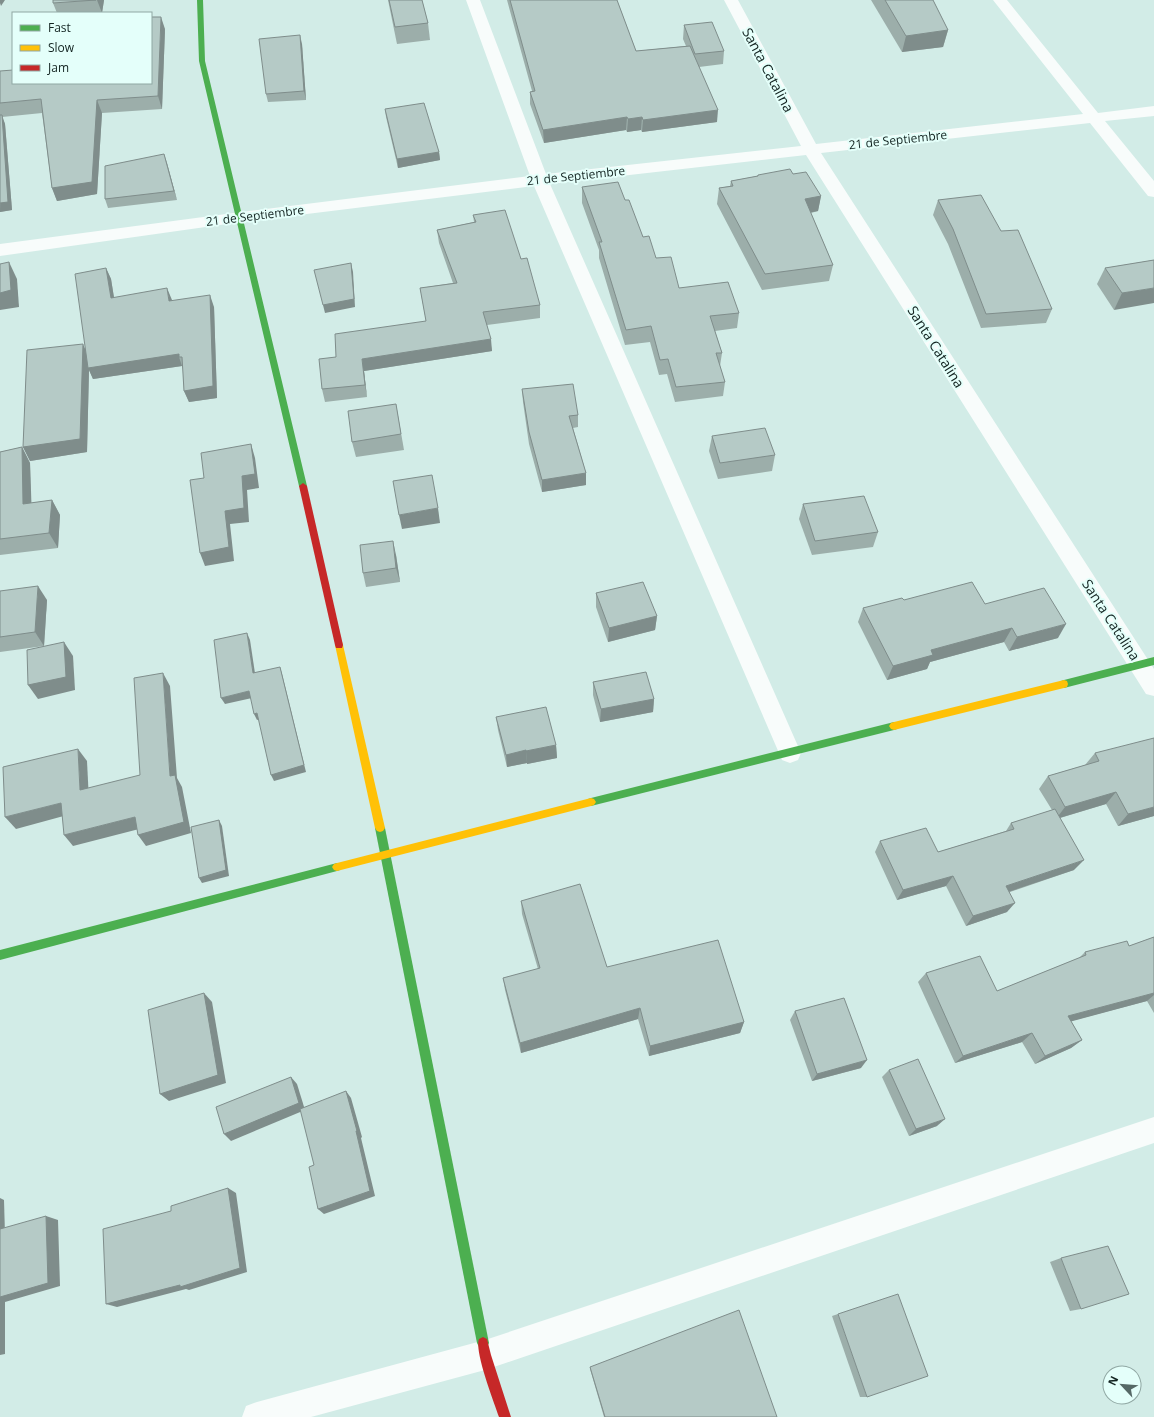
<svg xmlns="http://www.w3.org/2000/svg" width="1154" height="1417" viewBox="0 0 1154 1417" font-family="'Open Sans',sans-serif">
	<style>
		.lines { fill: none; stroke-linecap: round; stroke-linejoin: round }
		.street { fill: #f8fcfb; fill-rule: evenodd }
		.fast { fill: #4caf50; fill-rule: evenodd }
		.slow { fill: #ffc107; fill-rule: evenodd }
		.jam { fill: #c62828; fill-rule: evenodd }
		.wall { fill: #9caeaa }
		.shaded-wall { fill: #7f8d8b }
		.building { fill: #b5cac6; stroke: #7f8d8b }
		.labels { text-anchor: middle; stroke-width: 4; stroke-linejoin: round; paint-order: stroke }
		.far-street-label { font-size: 12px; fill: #122320; stroke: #e4fffa }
		.street-label { font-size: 14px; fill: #122320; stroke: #e4fffa }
	</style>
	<rect width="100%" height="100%" fill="#d2ece7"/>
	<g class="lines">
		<g class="street">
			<polygon points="466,0 480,0 546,174 801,146 724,0 738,0 816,144 1083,114 993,0 1007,0 1098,113 1154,106 1154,116 1105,121 1154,181 1154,197 1148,196 1090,123 821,153 1154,669 1154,696 1146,694 806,155 550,184 801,753 798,760 790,763 782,760 779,753 534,186 241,222 0,256 0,244 241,212 530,176"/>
			<polygon points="1154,1117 1154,1143 485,1370 311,1417 242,1417 246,1406 257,1402 485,1340"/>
		</g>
		<g class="fast">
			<polygon points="197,0 203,0 205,61 307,486 303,489 299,486 199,61"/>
			<polygon points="1154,657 1154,665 1064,688 1061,687 1060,684 1061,681 1064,680"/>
			<polygon points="894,722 897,723 899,726 897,729 894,730 591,806 588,805 586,802 588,799 591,798"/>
			<polygon points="380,824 383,825 385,828 489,1343 487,1347 483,1349 479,1347 477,1343 375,828 377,825"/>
			<polygon points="337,863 340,864 342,867 340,870 337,871 0,960 0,950"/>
		</g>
		<g class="slow">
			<polygon points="339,641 342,642 343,645 385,828 383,831 380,832 377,831 375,828 335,645 336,642"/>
			<polygon points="1064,680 1067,681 1068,684 1067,687 1064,688 894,730 891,729 889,726 891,723 894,722"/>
			<polygon points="591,798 594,799 596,802 594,805 591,806 337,871 334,870 332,867 334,864 337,863"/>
		</g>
		<g class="jam">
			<polygon points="303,483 307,486 343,645 342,648 336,648 335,645 299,486"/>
			<path d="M483 1337 487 1339 491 1355 511 1417H499C494 1402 474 1351 479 1339Z"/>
		</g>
	</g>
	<g class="wall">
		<polygon points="53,0 104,0 102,13 57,13 53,3"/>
		<polygon points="388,0 422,0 428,23 430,40 397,44"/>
		<polygon points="507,0 617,0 636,51 686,46 683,39 684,25 724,51 723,64 699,67 717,122 642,132 641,130 627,132 626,130 544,143 530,104 530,92 532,91"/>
		<polygon points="871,0 933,0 948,30 943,47 902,52"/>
		<polygon points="165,29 162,109 102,113 97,194 57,201 52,188 42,113 2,117 5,124 12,210 0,212 0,71 151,83"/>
		<polygon points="302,44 306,100 268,102 266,94"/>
		<polygon points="385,109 439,152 440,160 398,168 386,117"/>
		<polygon points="164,154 177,200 108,208 105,199"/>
		<polygon points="793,174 821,196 818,211 811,213 833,265 829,281 762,290 717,204 719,188 730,186 731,181 757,176 758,175"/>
		<polygon points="582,187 625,200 643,237 656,258 679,288 739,313 737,328 715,331 722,353 720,366 725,382 723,396 675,402 667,374 659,375 650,342 625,345 599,258 599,250 582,203"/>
		<polygon points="938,200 1001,231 1052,309 1046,323 981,328 948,244 933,215"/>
		<polygon points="473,215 521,259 540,305 540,318 487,325 492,351 364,371 367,397 325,402 322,389 336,357 426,321 420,288 453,283 439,243 437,230 474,222"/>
		<polygon points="1154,260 1114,310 1097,284 1105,268"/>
		<polygon points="106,268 111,279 114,298 172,301 214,307 217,398 189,402 184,391 183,369 182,366 93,379 89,370 87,452 30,461 23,447 85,350"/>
		<polygon points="522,389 578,415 578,427 573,428 586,473 586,485 542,492 529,444 523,402"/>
		<polygon points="396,404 404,450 356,457 352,442"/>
		<polygon points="712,436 775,455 772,471 718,479 709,451"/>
		<polygon points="22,447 30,463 31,503 52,500 60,515 58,548 0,555 0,452"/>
		<polygon points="803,504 878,532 873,547 812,555 799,519"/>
		<polygon points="396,555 400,582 366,587 363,573"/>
		<polygon points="0,591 47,600 44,646 0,652"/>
		<polygon points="596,593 657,616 655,630 608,642 596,607"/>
		<polygon points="904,600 985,604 1058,638 1009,651 1004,642 930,662 927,669 887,680 858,622 863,608"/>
		<polygon points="593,682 654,699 653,712 600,722 593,695"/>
		<polygon points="496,717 556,745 557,758 527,764 527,763 507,767 498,730"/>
		<polygon points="1095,753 1154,816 1118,826 1106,804 1060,818 1074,870 1010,892 1007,912 966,926 946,886 897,900 875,852 880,841 938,852 1006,831 1011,823 1052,810 1039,789 1048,776 1085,765"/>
		<polygon points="521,901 607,967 744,1022 740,1033 649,1056 638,1019 521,1053 505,990 503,978 538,969 522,914"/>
		<polygon points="1154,937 1154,1013 1147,1001 1071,1021 1082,1040 1071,1048 1035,1064 1022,1042 955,1063 918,982 926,973 997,991 1079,958 1085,952 1129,946"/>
		<polygon points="795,1011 861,1068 812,1081 790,1020"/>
		<polygon points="889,1070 937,1126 909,1136 882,1077"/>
		<polygon points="1061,1258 1081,1309 1070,1311 1050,1262"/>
		<polygon points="838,1314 867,1397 860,1397 832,1316"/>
		<polygon points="590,1367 777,1417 604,1417 590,1369"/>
	</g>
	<g class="shaded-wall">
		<polygon points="0,0 5,0 1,6 0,3"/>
		<polygon points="97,0 104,0 102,13"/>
		<polygon points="161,17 165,29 162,109 158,96"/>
		<polygon points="948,30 943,47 902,52 906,36"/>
		<polygon points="300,35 302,44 306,100 304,91"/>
		<polygon points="97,100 102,113 97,194 57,201 52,188"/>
		<polygon points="718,110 717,122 642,132 643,120"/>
		<polygon points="2,115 5,124 12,210 0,212"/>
		<polygon points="627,117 626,130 544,143 543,130"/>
		<polygon points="642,117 641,130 627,132 628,119"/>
		<polygon points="439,152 440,160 398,168 397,159"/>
		<polygon points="164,154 167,163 177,200 174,191"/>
		<polygon points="821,196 818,211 802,214 805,199"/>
		<polygon points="9,262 17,279 19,307 0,310 0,293"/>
		<polygon points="351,263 353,272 355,307 325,313 323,305"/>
		<polygon points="106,268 111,279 116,310 111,298"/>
		<polygon points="167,288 172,300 174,313 169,301"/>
		<polygon points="1154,288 1154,303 1114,310 1122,293"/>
		<polygon points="210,295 214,307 217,398 189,402 184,391"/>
		<polygon points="491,339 492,351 364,371 367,397 365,385 362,359"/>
		<polygon points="83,344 89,358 179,354 179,357 182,366 93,379 89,370 87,452 30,461 23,447"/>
		<polygon points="251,444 255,458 259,488 247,490 249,522 230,524 234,561 205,566 200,553 225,511 242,476"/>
		<polygon points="22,447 30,463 32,519 23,504"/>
		<polygon points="586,473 586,485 542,492 542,480"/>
		<polygon points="52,500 60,515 58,548 49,533"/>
		<polygon points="438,508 440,523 402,529 399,515"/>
		<polygon points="393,541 396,555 400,582 396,568"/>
		<polygon points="38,586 47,600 44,646 35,632"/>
		<polygon points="657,616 655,630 608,642 609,628"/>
		<polygon points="1066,624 1058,638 1009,651 1017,637"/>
		<polygon points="1012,628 1004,642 930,662 927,669 887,680 893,666 931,650"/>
		<polygon points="247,633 250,640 256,680 253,673"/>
		<polygon points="64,642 73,656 75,690 38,699 28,685"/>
		<polygon points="280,667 282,674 306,772 274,781 271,775"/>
		<polygon points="163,673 170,686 177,778 182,787 191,833 146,846 138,835 170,776"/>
		<polygon points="249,691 252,698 225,704 221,698"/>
		<polygon points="654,699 653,712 600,722 601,709"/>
		<polygon points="257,713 260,719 257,720 254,714"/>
		<polygon points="556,745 557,758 527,764 526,751"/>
		<polygon points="78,749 87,761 89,801 80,790"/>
		<polygon points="526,750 527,763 507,767 506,755"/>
		<polygon points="1116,792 1106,804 1056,819 1065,807"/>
		<polygon points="61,803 71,814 16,829 5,817"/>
		<polygon points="1154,807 1154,816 1118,826 1128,814"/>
		<polygon points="135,817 143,828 73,846 64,835"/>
		<polygon points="219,820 222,826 229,876 202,883 199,878"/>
		<polygon points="1084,860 1074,870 999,895 1006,886"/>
		<polygon points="953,876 946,886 897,900 903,890"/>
		<polygon points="1015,903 1007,912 966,926 973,916"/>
		<polygon points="204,993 212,1002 226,1083 169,1101 160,1094"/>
		<polygon points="1154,993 1154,995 1147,1001 1058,1025 1068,1016"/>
		<polygon points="640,1008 638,1019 521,1053 520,1043"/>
		<polygon points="744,1022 740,1033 649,1056 650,1046"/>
		<polygon points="1032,1033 1022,1042 955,1063 963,1056"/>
		<polygon points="1082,1040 1071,1048 1035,1064 1045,1056"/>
		<polygon points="867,1060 861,1068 812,1081 817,1074"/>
		<polygon points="291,1077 297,1084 305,1110 231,1141 224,1134"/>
		<polygon points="346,1091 351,1098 362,1137 361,1138 375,1196 324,1214 318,1209"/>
		<polygon points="945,1119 937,1126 909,1136 916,1129"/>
		<polygon points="228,1188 236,1193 247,1272 189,1290 186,1289 117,1307 106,1304"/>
		<polygon points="0,1198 4,1200 5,1235 0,1233"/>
		<polygon points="46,1216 58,1220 60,1286 5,1302 5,1354 0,1355 0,1297"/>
	</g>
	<g class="building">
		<polygon points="53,0 96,0 53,3"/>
		<polygon points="389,0 422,0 428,23 395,27"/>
		<polygon points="510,0 617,0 636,51 690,46 718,110 643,120 642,117 628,119 627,117 543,130 530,92 535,91"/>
		<polygon points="885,0 933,0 948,30 906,36"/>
		<polygon points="151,17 161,17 158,96 97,100 92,182 52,188 41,99 0,103 0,71 13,70 13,83 151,83"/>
		<polygon points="712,22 724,51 695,54 684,25"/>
		<polygon points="300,35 304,91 266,94 259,39"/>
		<polygon points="424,103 439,152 397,159 385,109"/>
		<polygon points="0,115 2,115 8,202 0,203"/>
		<polygon points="164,154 174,191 105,199 105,166"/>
		<polygon points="790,169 793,174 806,172 821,196 805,199 833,265 765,274 719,188 733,186 731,181 758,176 758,175"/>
		<polygon points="618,182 625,200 629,200 643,237 649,236 656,258 671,257 679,288 728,282 739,313 710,316 722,353 716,353 725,382 676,387 668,359 660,360 651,326 626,330 599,242 602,242 582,187"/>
		<polygon points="981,195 1001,231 1018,230 1052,309 986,314 953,229 938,200"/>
		<polygon points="505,210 521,259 527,258 540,305 483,312 491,339 362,359 365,385 322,389 319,359 336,357 335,334 426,321 420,288 457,283 437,230 476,222 473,215"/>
		<polygon points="1154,260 1154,288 1122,293 1105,268"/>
		<polygon points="9,262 11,290 0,293 0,264"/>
		<polygon points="351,263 354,299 323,305 314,270"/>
		<polygon points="106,268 111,298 167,288 169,301 210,295 213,386 184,391 182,357 179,357 179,354 88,368 75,274"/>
		<polygon points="83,344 80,439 23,447 27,350"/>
		<polygon points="573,384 578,415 569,416 586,473 542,480 529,432 522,389"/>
		<polygon points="396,404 401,434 352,442 348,411"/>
		<polygon points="765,428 775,455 720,463 712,436"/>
		<polygon points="251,444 255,474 242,476 244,508 225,511 229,547 200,553 190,480 204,478 201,453"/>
		<polygon points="22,447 23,504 52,500 49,533 0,539 0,452"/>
		<polygon points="432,475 438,508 399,515 393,481"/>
		<polygon points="864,496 878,532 815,541 803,504"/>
		<polygon points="393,541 396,568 363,573 360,545"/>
		<polygon points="643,582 657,616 609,628 596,593"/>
		<polygon points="972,582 985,604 1044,588 1066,624 1017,637 1012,628 931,650 933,655 893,666 863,608 902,598 904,600"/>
		<polygon points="38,586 35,632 0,637 0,591"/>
		<polygon points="247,633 253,673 280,667 304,765 271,775 257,713 254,714 249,691 221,698 214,640"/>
		<polygon points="64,642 66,677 28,685 27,650"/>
		<polygon points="646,672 654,699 601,709 593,682"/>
		<polygon points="163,673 170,776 175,775 184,822 138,835 135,817 64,835 61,803 5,817 3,767 78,749 80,790 140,775 134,678"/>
		<polygon points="546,707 556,745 526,751 526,750 506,755 496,717"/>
		<polygon points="1154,738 1154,807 1128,814 1116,792 1065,807 1048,776 1099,761 1095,753"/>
		<polygon points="1055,809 1084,860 1006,886 1015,903 973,916 953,876 903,890 880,841 926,828 938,852 1014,829 1011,823"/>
		<polygon points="219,820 226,870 199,878 191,827"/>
		<polygon points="580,884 607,967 718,940 744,1022 650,1046 640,1008 520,1043 503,978 540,968 521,901"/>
		<polygon points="1154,937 1154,993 1068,1016 1082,1040 1045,1056 1032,1033 963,1056 926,973 980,956 997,991 1086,955 1085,952 1127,941 1129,946"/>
		<polygon points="204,993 218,1075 160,1094 148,1010"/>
		<polygon points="844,998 867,1060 817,1074 795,1011"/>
		<polygon points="918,1059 945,1119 916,1129 889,1070"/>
		<polygon points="291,1077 299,1103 224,1134 216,1107"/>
		<polygon points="346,1091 357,1131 356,1131 370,1191 318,1209 309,1167 314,1165 300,1109"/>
		<polygon points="228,1188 240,1268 180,1287 180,1285 106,1304 103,1229 171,1211 171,1206"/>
		<polygon points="46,1216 48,1283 0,1297 0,1229"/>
		<polygon points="1108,1246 1129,1294 1081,1309 1061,1258"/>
		<polygon points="898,1294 928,1376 867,1397 838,1314"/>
		<polygon points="739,1310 777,1417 605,1417 590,1367"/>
	</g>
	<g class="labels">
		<g class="far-street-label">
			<text transform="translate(898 140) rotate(-6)" y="4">21 de Septiembre</text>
			<text transform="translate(576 176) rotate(-6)" y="4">21 de Septiembre</text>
			<text transform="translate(255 216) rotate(-7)" y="4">21 de Septiembre</text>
		</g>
		<g class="street-label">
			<text transform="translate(768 70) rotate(62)" y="5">Santa Catalina</text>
			<text transform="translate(936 347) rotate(58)" y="5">Santa Catalina</text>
			<text transform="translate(1111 620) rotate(57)" y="5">Santa Catalina</text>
		</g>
	</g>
	<rect x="12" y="12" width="140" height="72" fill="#e4fffa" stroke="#90a7a3"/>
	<rect x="20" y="25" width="20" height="6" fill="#4caf50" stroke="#90a7a3"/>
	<text x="48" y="32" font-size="12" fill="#122320">Fast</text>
	<rect x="20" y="45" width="20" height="6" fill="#ffc107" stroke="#90a7a3"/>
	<text x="48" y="52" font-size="12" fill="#122320">Slow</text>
	<rect x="20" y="65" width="20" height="6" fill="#c62828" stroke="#90a7a3"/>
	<text x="48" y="72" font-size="12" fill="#122320">Jam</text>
	<g transform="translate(1122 1385) rotate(296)"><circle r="19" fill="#e4fffa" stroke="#90a7a3"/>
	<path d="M0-3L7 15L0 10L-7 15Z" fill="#556966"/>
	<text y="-6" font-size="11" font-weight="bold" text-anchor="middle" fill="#122320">N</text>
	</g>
</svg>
